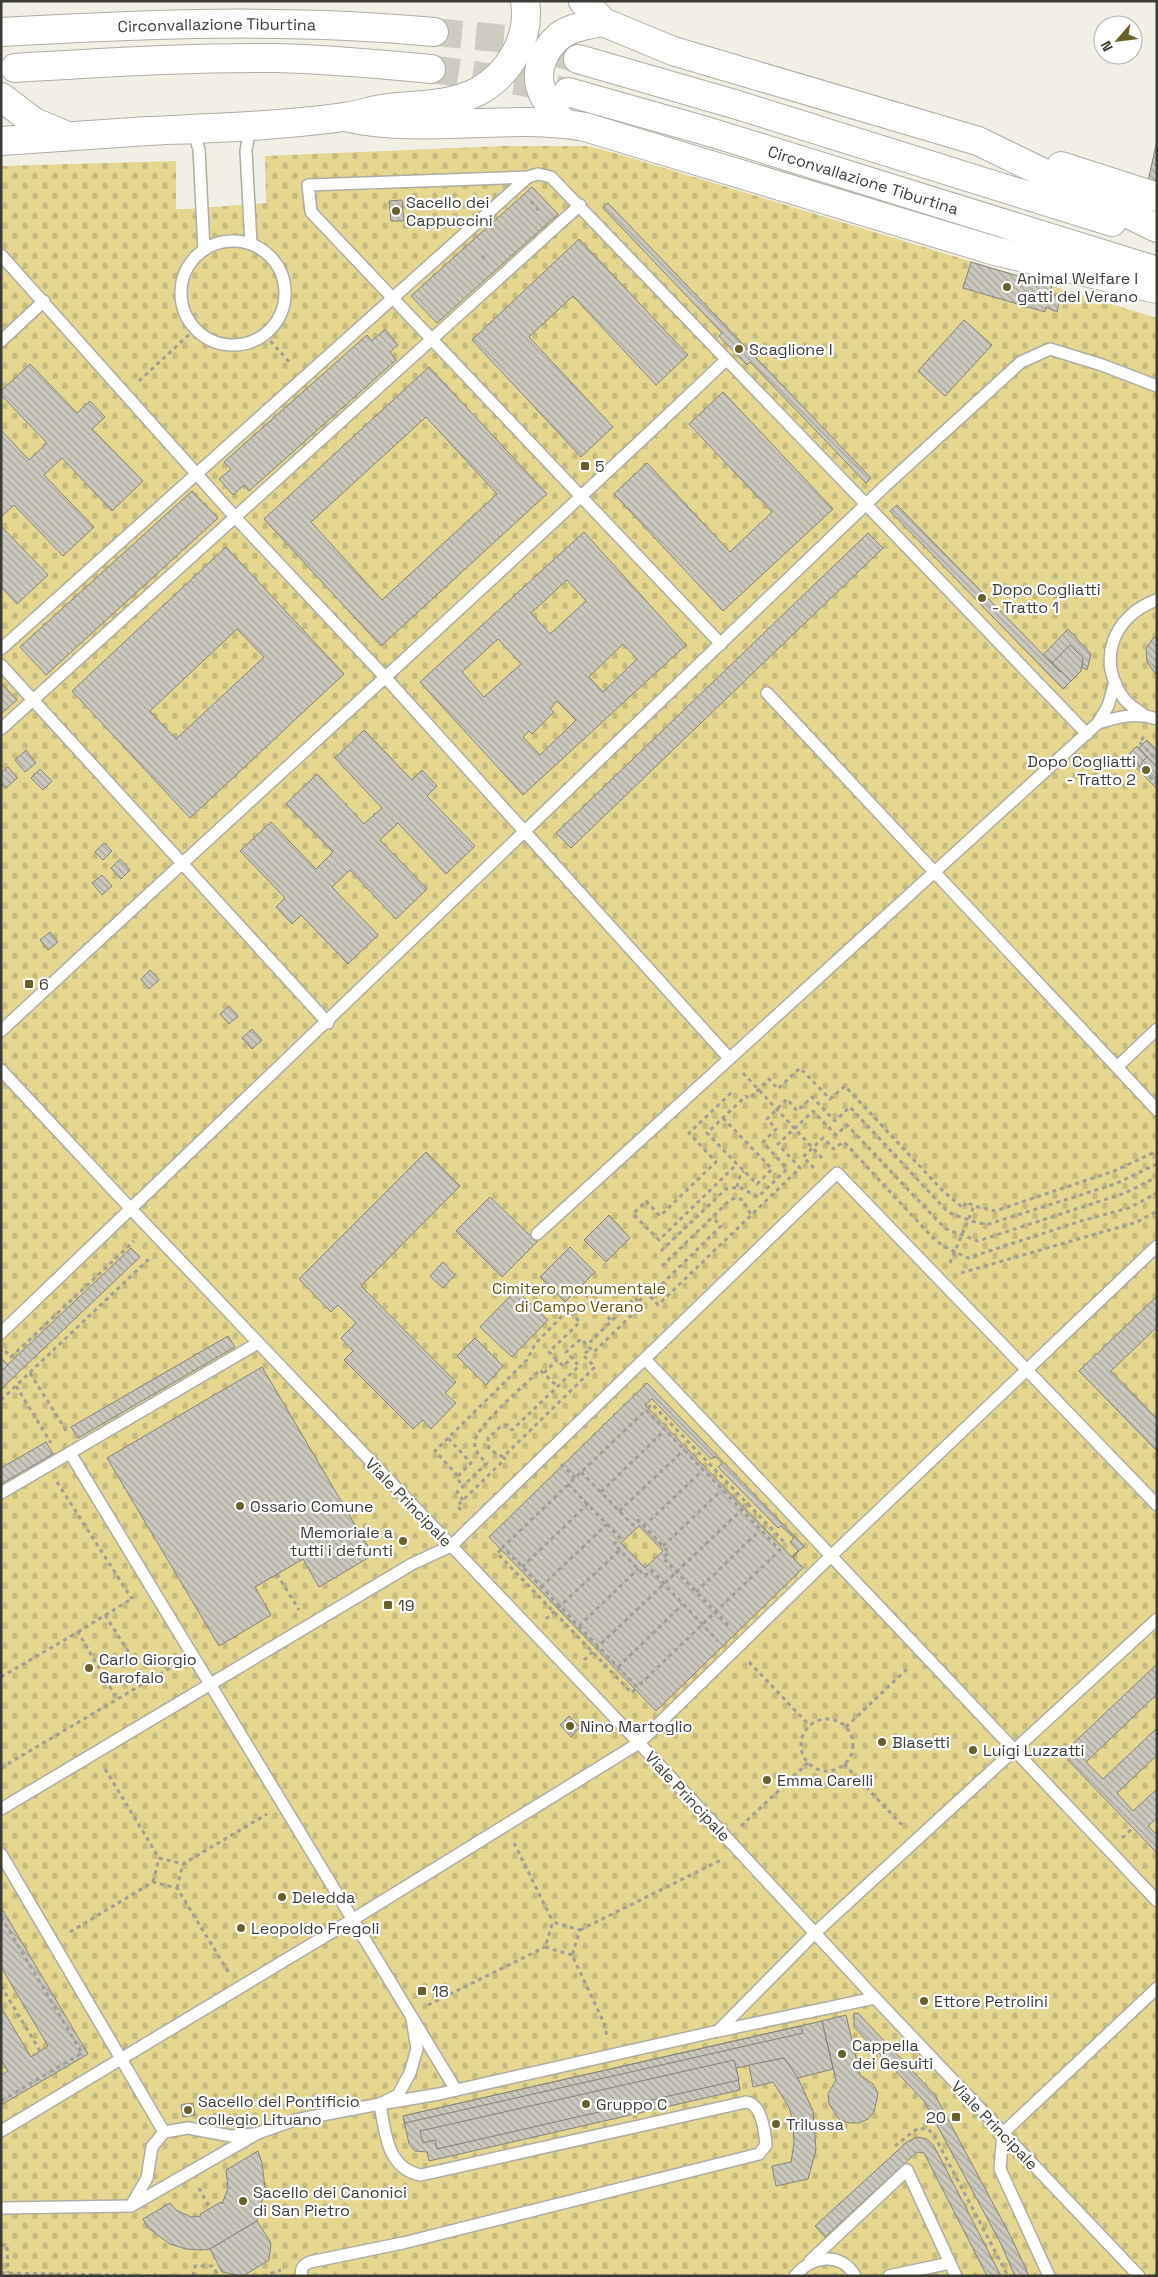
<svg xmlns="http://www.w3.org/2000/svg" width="1158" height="2277" viewBox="0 0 1158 2277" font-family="'Space Grotesk',sans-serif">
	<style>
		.cemetery { fill: url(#cemetery-stones) }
		.building { fill: url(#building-back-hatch); stroke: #858379; fill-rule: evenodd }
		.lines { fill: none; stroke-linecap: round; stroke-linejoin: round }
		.highway-tunnel { stroke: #ceccc1; stroke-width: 28; stroke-dasharray: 28 14; stroke-linecap: butt }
		.lane-casing { stroke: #afada3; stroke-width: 14 }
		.highway-casing { stroke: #afada3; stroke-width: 30 }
		.path { stroke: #a09f96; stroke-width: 3; stroke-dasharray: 4 4; stroke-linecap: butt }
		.lane { stroke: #fff; stroke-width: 11 }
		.highway { stroke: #fff; stroke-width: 28 }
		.poi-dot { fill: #6a602c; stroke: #fff; stroke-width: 2 }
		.labels { text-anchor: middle; stroke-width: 4.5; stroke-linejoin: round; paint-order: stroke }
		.street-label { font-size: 16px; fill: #3c3c37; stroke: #fff }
		.poi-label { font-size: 16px; fill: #3c3c37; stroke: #fff; text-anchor: start }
		.park-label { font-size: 16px; fill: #635509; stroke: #fff }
	</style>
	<defs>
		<pattern id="cemetery-stones" width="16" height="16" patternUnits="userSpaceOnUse" patternTransform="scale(1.25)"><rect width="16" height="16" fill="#e5d690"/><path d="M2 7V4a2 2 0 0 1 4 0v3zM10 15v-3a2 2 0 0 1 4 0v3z" fill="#c5b97d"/></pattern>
		<pattern id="building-back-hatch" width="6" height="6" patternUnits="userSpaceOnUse" patternTransform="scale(1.25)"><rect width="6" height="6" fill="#cbc9be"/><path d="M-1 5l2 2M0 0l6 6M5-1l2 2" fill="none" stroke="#a6a49b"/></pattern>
	</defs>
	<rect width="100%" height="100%" fill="#f2f0e4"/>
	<polygon class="cemetery" points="503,146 587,146 615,153 1157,318 1157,2276 1,2276 1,166 176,161 176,209 186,209 266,203 265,156"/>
	<g class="building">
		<polygon points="1157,141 1157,188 1147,185"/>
		<polygon points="532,187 558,214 437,323 411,296"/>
		<polygon points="402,200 404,221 391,221 389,201"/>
		<polygon points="608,203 871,478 866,483 750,362 747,365 719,336 722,333 603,208"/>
		<polygon points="579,239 688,355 656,385 573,296 529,337 613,427 581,457 472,340"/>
		<polygon points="971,262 1052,286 1050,294 1060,297 1057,312 1046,307 1045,312 963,288"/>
		<polygon points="964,320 992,345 945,396 918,371"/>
		<polygon points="385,329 398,345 390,352 396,360 249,491 244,485 233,495 219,479 231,469 224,462 367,335 372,341"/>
		<polygon points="30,364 77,413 90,401 105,417 92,429 143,481 112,511 62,458 44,475 94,527 63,556 14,505 1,517 1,430 29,460 47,443 1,395 1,391"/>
		<path d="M429 367 547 494 381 646 264 519ZM426 417 497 494 382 600 311 522Z"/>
		<polygon points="723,392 833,509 723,611 614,494 647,463 730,552 772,512 689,424"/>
		<polygon points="192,491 218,518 46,675 20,647"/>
		<polygon points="897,505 1060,672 1061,671 1071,681 1063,689 890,511"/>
		<polygon points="1,526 48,575 17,604 1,587"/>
		<path d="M584 532 686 645 523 795 420 682ZM567 580 586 601 550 634 531 613ZM498 639 521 664 484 697 462 672ZM623 644 637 659 603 692 589 677ZM557 701 576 720 540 755 523 737 529 731 532 734 554 712 550 709Z"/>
		<polygon points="868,533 883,548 571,848 556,833"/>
		<path d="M226 547 344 674 190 818 72 691ZM237 629 264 657 176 739 150 711Z"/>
		<polygon points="1068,629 1091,654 1087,670 1082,667 1083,658 1070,645 1052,663 1043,655"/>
		<polygon points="1157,635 1157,676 1147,662 1146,649 1153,638"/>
		<polygon points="1070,645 1083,658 1081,671 1071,681 1052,663"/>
		<polygon points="1,683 17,700 1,714"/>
		<polygon points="364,730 412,780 422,770 437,786 427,796 475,846 446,874 398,823 380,840 427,889 396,919 350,870 332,887 378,935 348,964 301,915 292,924 276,907 285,898 240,851 271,822 316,869 333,852 286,804 317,774 364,824 382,808 335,758"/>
		<polygon points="1147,740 1157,750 1157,773 1144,760 1147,757 1139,748"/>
		<polygon points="1137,746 1147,757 1144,760 1157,773 1157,789 1126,757"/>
		<polygon points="26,750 36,763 25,772 15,760"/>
		<polygon points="1147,757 1157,767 1157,779 1141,763"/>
		<polygon points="8,767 17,778 6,788 1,783 1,773"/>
		<polygon points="40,769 52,781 43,790 31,778"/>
		<polygon points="104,843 112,851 103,860 95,852"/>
		<polygon points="120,859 130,870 121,879 111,868"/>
		<polygon points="102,875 112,886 102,895 92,883"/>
		<polygon points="50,932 58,942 48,950 40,940"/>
		<polygon points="150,970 159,980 149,989 141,979"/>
		<polygon points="229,1006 238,1016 229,1024 220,1014"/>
		<polygon points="252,1029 262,1040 252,1049 242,1038"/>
		<polygon points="426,1152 460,1186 361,1286 456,1382 445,1393 456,1403 431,1429 423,1420 413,1429 344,1360 353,1351 341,1338 356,1323 338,1305 331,1312 299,1279"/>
		<polygon points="490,1197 537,1242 502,1277 456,1231"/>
		<polygon points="609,1215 630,1238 606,1262 584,1240"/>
		<polygon points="570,1247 595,1272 565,1302 540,1277"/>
		<polygon points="131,1248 140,1257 1,1389 1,1371"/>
		<polygon points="443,1262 455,1275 443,1288 430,1276"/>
		<polygon points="516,1290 548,1320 512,1357 480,1327"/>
		<polygon points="1157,1296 1157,1327 1111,1371 1157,1419 1157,1451 1079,1371"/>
		<polygon points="228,1336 235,1347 78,1438 71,1427"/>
		<polygon points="475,1338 503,1366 486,1385 457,1356"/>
		<polygon points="1,1358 8,1365 3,1370 1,1368"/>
		<polygon points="262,1367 373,1555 319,1587 303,1559 255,1587 271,1615 219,1646 107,1458"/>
		<path d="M647 1383 804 1546 793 1557 803 1568 656 1711 489 1537ZM652 1399 711 1459 715 1456 722 1463 718 1467 778 1528 781 1526 794 1538 790 1542 798 1551 792 1557 645 1405ZM639 1526 663 1551 645 1568 621 1543Z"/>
		<polygon points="46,1442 53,1454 1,1484 1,1468"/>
		<polygon points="1157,1664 1157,1694 1086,1762 1103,1779 1157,1728 1157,1755 1117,1793 1133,1811 1157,1789 1157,1818 1148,1826 1157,1835 1157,1853 1062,1754"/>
		<polygon points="569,1716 580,1727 571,1737 560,1725"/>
		<polygon points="1,1907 88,2054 1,2105 1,2075 8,2071 1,2059 1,2007 31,2057 48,2046 1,1967"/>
		<polygon points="858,2013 935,2095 1012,2239 1029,2276 1015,2276 1001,2244 924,2101 854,2027 854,2014"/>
		<polygon points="846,2015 860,2075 873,2084 878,2093 874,2112 868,2119 859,2123 849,2123 840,2120 829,2104 828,2094 836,2080 822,2021"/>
		<polygon points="822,2021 833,2069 798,2078 784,2058 736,2068 740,2090 429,2161 427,2152 415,2151 409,2144 403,2116"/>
		<polygon points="801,2026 803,2033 405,2123 403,2116"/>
		<polygon points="784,2058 798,2078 813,2111 816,2150 808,2179 776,2186 772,2166 791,2162 794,2143 793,2122 789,2107 773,2082 753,2087 749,2065"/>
		<polygon points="734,2060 739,2080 437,2149 435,2140 423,2143 420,2131"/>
		<polygon points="193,2103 195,2115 183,2117 181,2105"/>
		<polygon points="917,2137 927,2139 934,2146 1001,2276 987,2276 924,2153 917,2152 825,2237 815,2226 907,2142"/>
		<polygon points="258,2151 262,2163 265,2188 257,2221 210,2249 201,2250 186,2249 170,2244 148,2228 143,2219 170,2203 176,2210 191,2217 201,2216 200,2214 221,2202 222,2204 228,2188 226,2170"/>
		<polygon points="257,2221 271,2243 269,2260 243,2276 222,2272 210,2249"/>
	</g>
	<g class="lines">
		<g class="highway-tunnel">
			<polyline points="434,32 508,39 578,59"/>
			<polyline points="431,69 523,82 562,91"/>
		</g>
		<g class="lane-casing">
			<g id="lane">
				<polyline points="250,126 246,151 251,244"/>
				<polyline points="192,129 199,149 204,250"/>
				<circle cx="233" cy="293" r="52"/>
				<polyline points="1,255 235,517 385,677 729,1058"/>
				<polyline points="1,341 44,301"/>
				<polyline points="721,644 311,212 308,185 528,177 538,174 551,177 1087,734"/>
				<polyline points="1,649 528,177"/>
				<polyline points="1,665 328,1023"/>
				<polyline points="767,693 1157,1110"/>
				<path d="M1144 715C1138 710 1130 706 1125 700 1095 662 1113 615 1157 600"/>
				<polyline points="1098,723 1108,706 1115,682"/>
				<polyline points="1,729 580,205"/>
				<path d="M1 1031C242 806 488 587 726 360"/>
				<polyline points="1117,1067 1157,1029"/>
				<polyline points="1,1070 131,1209 639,1743 875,1998 1139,2276"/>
				<path d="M537 1234 1098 723C1118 717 1136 712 1157 719"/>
				<polyline points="1,1333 884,487 1021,362 1050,349 1102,365 1157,386"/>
				<polyline points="645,1359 1157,1901"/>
				<polyline points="70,1453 456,2090"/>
				<polyline points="1,1493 258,1343"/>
				<polyline points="1,1809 412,1564 451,1546 837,1173 1157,1505"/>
				<polyline points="1,1854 164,2132 152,2147 147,2178 131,2206 258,2133 295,2120 380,2104 398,2095 410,2073 417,2049 412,2018"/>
				<polyline points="718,2031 875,1998"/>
				<polyline points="1,2131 352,1920 639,1743 832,1555 1157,1246"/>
				<polyline points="164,2132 188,2128 231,2136 254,2134"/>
				<polyline points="1,2208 131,2206"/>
				<polyline points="810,2261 907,2170 956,2276"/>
				<path d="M302 2276C300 2268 303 2265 310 2262L403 2243 759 2154 766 2145C765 2133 762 2103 746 2102L421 2175C387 2169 385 2132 380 2104L439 2094 718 2031 815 1933 1157 1619"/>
				<path d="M795 2276C811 2256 841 2251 855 2276"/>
				<polyline points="889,2276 950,2263"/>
				<polyline points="1049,2276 1000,2169 1003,2133 1157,1988"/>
			</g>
		</g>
		<g class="highway-casing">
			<g id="highway">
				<polyline points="583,1 603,22 673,51 978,141 1157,228"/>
				<path id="s1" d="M1 32C146 24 289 18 434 32"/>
				<polyline points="578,59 734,104 1112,222"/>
				<path d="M15 68C102 63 189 57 276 58 328 59 379 64 431 69"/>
				<path id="s2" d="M568 92 713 133 1157 271"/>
				<polyline points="1,97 34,122 65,135"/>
				<path d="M345 117C424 135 506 113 585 127L995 251 1157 289"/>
				<path d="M565 124C545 102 529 81 546 52 552 42 558 35 568 31 579 26 591 24 603 22"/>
				<path d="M1 141C50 138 99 134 148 131 213 128 279 126 344 117 356 116 368 111 381 109 413 104 447 107 477 92 509 75 531 38 525 1"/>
				<polyline points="1061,166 1157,197"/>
			</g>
		</g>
		<g class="path">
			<polyline points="531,201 540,212"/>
			<polyline points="482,256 486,261"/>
			<polyline points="265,335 291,364"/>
			<polyline points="139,381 195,329"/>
			<polyline points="1144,737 1139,742 1157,760"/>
			<polyline points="1138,765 1157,784"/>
			<polyline points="743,1073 824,1160"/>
			<polyline points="731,1093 689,1133 716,1162 660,1216 646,1201 633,1214 659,1240 737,1164 707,1133 746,1096 749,1099 769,1079 778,1089 800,1068 830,1099 845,1086 941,1189 963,1208 966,1202 974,1206 995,1211 1114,1171 1157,1151"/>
			<polyline points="723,1118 772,1169 757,1184 737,1164"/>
			<polyline points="814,1168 803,1157 823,1138 834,1149 843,1142 846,1144 932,1237 943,1246 968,1258 1081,1221 1129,1208 1157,1193"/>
			<polyline points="737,1187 740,1176 744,1171"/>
			<polyline points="661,1251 726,1189 739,1187 758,1197 787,1169 763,1142 776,1129 767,1119 787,1099 797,1111 812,1097 835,1121 850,1107 945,1209 952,1214 978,1223 989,1224 1115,1184 1157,1164"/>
			<polyline points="950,1263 974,1206"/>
			<polyline points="662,1266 730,1200 736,1198 743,1200 751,1215"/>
			<polyline points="961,1273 1137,1222 1157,1211"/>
			<polyline points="579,1289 612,1321"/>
			<polyline points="656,1290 721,1226 712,1217"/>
			<polyline points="639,1301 647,1293 658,1305 800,1168 778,1144 813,1111 836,1135 847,1125 935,1218 946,1229 978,1241 1125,1193 1157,1177"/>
			<polyline points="5,1351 11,1357 134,1241"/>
			<polyline points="30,1373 67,1432"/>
			<polyline points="544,1373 557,1360"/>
			<polyline points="16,1386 51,1443"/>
			<polyline points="1,1400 151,1257"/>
			<polyline points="648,1408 652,1404 786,1544"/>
			<polygon points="646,1410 780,1550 637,1687 503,1547"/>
			<polyline points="448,1438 435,1451 458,1476 459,1481 464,1486"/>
			<polyline points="503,1457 489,1449 488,1438 500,1427 507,1425 512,1430 579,1366 572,1358"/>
			<polyline points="561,1464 575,1478"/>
			<polyline points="581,1472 633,1525 638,1520 669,1552 663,1558 731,1628"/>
			<polyline points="458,1476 471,1463 448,1438 527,1360 535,1344 568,1310 580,1322 549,1352 563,1366 572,1358 566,1352 581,1339 594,1352 642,1305 635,1298 587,1345"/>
			<polyline points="57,1482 132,1599"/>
			<polyline points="568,1484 620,1538 614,1544 645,1576 651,1570 718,1641"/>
			<polyline points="601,1492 665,1430"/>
			<path d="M463 1500 457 1492 487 1463C480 1457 473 1450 475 1440 478 1425 527 1383 540 1370L557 1386"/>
			<polyline points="461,1510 457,1506 505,1459 503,1457 595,1367 583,1355 590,1349"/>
			<polyline points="619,1511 684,1450"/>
			<polyline points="644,1526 703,1470"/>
			<polyline points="663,1546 722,1490"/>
			<polyline points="501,1550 497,1553 632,1693 635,1689"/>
			<polyline points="522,1567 588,1504"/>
			<polyline points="277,1574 299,1610"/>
			<polyline points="541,1587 607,1524"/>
			<polyline points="696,1592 760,1530"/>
			<polyline points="105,1615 147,1681"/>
			<polyline points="546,1619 620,1550"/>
			<polyline points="579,1626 638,1569"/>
			<polyline points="78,1632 133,1598"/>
			<polyline points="584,1660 752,1500"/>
			<polyline points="749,1662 810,1726"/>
			<polyline points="618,1667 683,1604"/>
			<polyline points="1,1677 78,1632 117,1699"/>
			<circle cx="827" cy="1745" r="26"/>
			<polyline points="846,1727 909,1667"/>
			<polyline points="844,1764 904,1827"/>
			<polyline points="1,1768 175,1665"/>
			<polyline points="105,1769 159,1858 183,1864 267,1814"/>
			<polyline points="741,1826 808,1763"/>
			<polyline points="1122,1838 1133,1828"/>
			<polyline points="514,1843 553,1922"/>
			<polyline points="153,1882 159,1858"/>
			<polyline points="177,1888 183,1864"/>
			<polyline points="1,1917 82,2053 1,2101"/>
			<polyline points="580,1930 721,1860"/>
			<polyline points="70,1932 153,1882 177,1888 229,1973"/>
			<polyline points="572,1955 545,1947 553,1922 580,1930 572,1955 604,2023 607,2037"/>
			<polyline points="1,1986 40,2051"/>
			<polyline points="428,2005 545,1947"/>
			<polyline points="895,2146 918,2128 929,2130 934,2135 1008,2276"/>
			<polyline points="199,2188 210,2208"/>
			<polyline points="1,2245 7,2245 8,2273"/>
			<polyline points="1,2273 181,2276"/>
			<polyline points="193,2276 195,2266 212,2266 219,2276"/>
			<polyline points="263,2276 281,2270"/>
		</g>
		<use href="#lane" class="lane"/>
		<use href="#highway" class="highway"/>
	</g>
	<g class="poi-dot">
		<circle cx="396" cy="211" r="5"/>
		<circle cx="1007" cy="287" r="5"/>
		<circle cx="739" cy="349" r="5"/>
		<rect x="580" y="461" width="10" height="10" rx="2.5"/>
		<circle cx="982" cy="598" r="5"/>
		<circle cx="1146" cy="770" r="5"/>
		<rect x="24" y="979" width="10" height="10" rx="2.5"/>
		<circle cx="240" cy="1506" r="5"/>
		<circle cx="403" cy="1541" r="5"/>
		<rect x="383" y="1600" width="10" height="10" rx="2.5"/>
		<circle cx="89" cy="1668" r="5"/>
		<circle cx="570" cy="1726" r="5"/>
		<circle cx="882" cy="1742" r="5"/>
		<circle cx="973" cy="1750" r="5"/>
		<circle cx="767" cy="1780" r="5"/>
		<circle cx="282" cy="1897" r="5"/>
		<circle cx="241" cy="1928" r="5"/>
		<rect x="417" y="1986" width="10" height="10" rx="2.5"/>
		<circle cx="924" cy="2001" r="5"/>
		<circle cx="842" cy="2054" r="5"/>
		<circle cx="586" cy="2104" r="5"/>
		<circle cx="188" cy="2110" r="5"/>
		<rect x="951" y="2112" width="10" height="10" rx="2.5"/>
		<circle cx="776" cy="2124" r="5"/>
		<circle cx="243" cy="2201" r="5"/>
	</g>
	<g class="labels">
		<g class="street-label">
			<text dy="6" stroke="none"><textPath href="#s1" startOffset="216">Circonvallazione Tiburtina</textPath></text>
			<text dy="6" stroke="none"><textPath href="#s2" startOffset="308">Circonvallazione Tiburtina</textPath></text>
			<text transform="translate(409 1502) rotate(46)" y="6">Viale Principale</text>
			<text transform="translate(688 1796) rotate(47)" y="6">Viale Principale</text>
			<text transform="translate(995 2125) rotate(46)" y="6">Viale Principale</text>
		</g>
		<g class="poi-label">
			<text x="406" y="208">Sacello dei<tspan x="406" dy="18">Cappuccini</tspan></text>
			<text x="1017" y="284">Animal Welfare I<tspan x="1017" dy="18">gatti del Verano</tspan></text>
			<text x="749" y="355">Scaglione I</text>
			<text x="595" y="472">5</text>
			<text x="992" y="595">Dopo Cogliatti<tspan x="992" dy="18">- Tratto 1</tspan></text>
			<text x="1136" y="767" text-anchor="end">Dopo Cogliatti<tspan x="1136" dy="18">- Tratto 2</tspan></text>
			<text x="39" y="990">6</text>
			<text x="250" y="1512">Ossario Comune</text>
			<text x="393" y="1538" text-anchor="end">Memoriale a<tspan x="393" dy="18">tutti i defunti</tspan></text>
			<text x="398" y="1611">19</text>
			<text x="99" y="1665">Carlo Giorgio<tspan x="99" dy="18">Garofalo</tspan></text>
			<text x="580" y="1732">Nino Martoglio</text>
			<text x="892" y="1748">Blasetti</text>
			<text x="983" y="1756">Luigi Luzzatti</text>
			<text x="777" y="1786">Emma Carelli</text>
			<text x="292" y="1903">Deledda</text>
			<text x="251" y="1934">Leopoldo Fregoli</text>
			<text x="432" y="1997">18</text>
			<text x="934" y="2007">Ettore Petrolini</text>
			<text x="852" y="2051">Cappella<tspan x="852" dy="18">dei Gesuiti</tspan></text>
			<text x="198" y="2107">Sacello del Pontificio<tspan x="198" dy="18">collegio Lituano</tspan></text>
			<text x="596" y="2110">Gruppo C</text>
			<text x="946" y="2123" text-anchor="end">20</text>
			<text x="786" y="2130">Trilussa</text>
			<text x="253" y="2198">Sacello dei Canonici<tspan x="253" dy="18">di San Pietro</tspan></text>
		</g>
		<g class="park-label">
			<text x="579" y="1294">Cimitero monumentale<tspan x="579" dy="18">di Campo Verano</tspan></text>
		</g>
	</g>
	<rect width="1158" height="2277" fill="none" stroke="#3c3c37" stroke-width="5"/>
	<g transform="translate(1118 40) rotate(242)"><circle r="24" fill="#ffffff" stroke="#b1b1af"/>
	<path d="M0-4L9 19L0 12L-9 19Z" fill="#6a602c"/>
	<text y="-8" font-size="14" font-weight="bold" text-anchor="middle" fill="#3c3c37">N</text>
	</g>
</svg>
